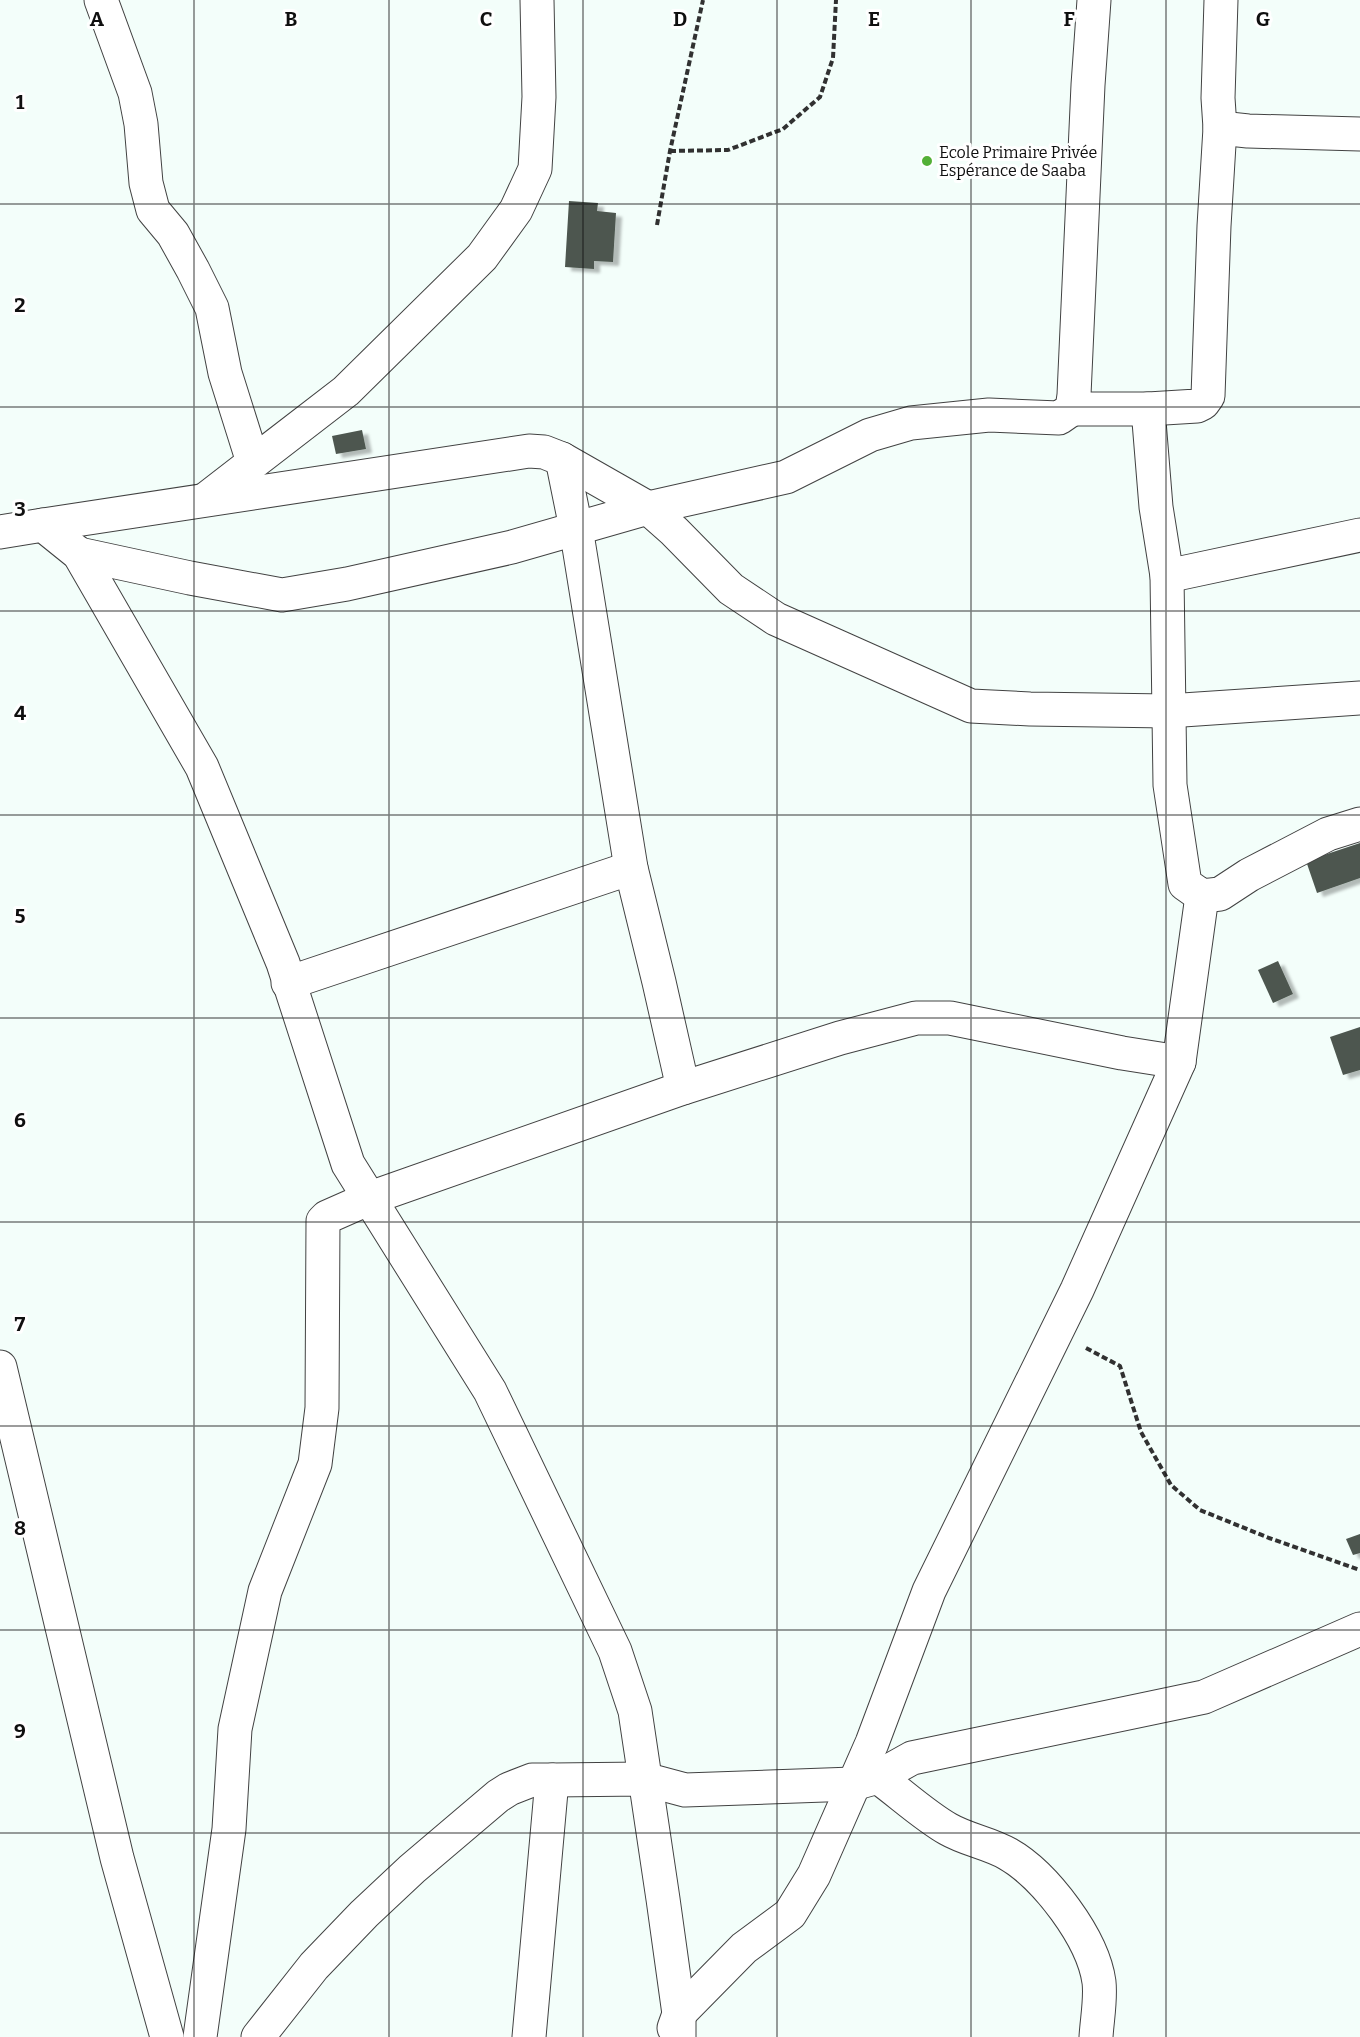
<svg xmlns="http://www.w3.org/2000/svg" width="1360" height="2037" viewBox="0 0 1360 2037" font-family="Bitter,serif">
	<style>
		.building { fill: #4d574f; filter: url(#shadow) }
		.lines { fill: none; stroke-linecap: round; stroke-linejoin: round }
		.minor-casing { stroke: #424242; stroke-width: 35 }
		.path { stroke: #313131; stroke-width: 4; stroke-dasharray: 6 3; stroke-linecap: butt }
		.minor { stroke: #fff; stroke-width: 33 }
		.grid { fill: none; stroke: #0f0f0f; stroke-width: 1.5; stroke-opacity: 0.55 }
		.poi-dot { fill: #53b037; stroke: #fff; stroke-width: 2 }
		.labels { text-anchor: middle; stroke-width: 6; stroke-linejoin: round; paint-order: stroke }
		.poi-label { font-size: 16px; fill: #0f0f0f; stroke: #fff; text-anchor: start }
		.grid-label { font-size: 20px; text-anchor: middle; font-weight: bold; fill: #0f0f0f; stroke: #fff; stroke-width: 6; stroke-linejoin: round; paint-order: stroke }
	</style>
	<defs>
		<filter id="shadow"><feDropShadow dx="6" dy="4" stdDeviation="1.5" flood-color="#0004"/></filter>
	</defs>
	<rect width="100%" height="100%" fill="#f3fefa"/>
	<g class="building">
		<polygon points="569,201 598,203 597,211 616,213 613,262 594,261 594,269 565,267"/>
		<polygon points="362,430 366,449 336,454 332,436"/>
		<polygon points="1360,843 1360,878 1317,893 1306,861"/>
		<polygon points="1278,961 1293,994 1273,1003 1258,970"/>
		<polygon points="1360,1027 1360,1070 1343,1075 1330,1037"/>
		<polygon points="1360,1534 1360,1553 1353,1555 1346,1539"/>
	</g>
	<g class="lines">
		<g class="minor-casing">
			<g id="minor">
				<polyline points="101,0 135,93 141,124 146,183 153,210 173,234 193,270 212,308 225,373 253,462"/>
				<polyline points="1220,128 1248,131 1360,134"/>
				<polyline points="1072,409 1148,409 1197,406 1203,403 1208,396 1214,226 1220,128 1218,98 1221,0"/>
				<polyline points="1148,409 1156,507 1167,576 1170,785 1185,884 1202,896 1220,894 1249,875 1328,834 1360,824"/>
				<polyline points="562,459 576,528 631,868 659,982 683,1088"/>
				<polyline points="206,499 346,391 482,257 516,210 535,169 539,97 537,0"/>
				<polyline points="43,525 529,451 544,452 562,459 648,508 674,531 731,589 776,619 971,706 1030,709 1168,711 1360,698"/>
				<polyline points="0,532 43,525 79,554 202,767 283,963 348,1164 490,1391 615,1651 635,1711 663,1899 679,2014 679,2037"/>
				<polyline points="79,554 190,578 282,595 347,584 512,547 648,508 786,477 870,435 911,423 989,415 1059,418 1072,409 1074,395 1088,85 1094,0"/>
				<polyline points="1167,576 1360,535"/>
				<polyline points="288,983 631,868"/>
				<polyline points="0,1367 117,1858 167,2037"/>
				<path d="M878 1777C900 1793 925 1816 948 1829 967 1840 989 1843 1008 1854 1045 1875 1093 1938 1099 1982 1101 1999 1097 2020 1096 2037"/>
				<polyline points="674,2028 679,2014 744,1948 790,1914 814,1875 872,1743 929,1591 1077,1290 1179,1062 1202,896"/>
				<polyline points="200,2037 229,1829 235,1729 265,1591 315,1464 322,1408 323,1221 327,1217 370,1198 683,1088 840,1038 916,1018 950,1018 1122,1053 1179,1062"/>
				<polyline points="258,2037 314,1966 364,1914 412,1869 498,1796 509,1789 532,1780 552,1780 644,1779 685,1790 853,1784 878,1777 912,1758 1204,1697 1360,1629"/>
				<polyline points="529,2037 552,1780"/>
			</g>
		</g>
		<g class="path">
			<polyline points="670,151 728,150 783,129 820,97 833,58 836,0"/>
			<polyline points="657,225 670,151 703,0"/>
			<polyline points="1086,1348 1120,1366 1141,1432 1171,1485 1200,1510 1269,1538 1360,1570"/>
		</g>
		<use href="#minor" class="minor"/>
	</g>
	<path class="grid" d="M194 0V2037M389 0V2037M583 0V2037M777 0V2037M971 0V2037M1166 0V2037M0 204H1360M0 407H1360M0 611H1360M0 815H1360M0 1018H1360M0 1222H1360M0 1426H1360M0 1630H1360M0 1833H1360"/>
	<circle class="poi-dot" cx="927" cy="161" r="6"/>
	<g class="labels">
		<g class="poi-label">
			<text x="939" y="158">Ecole Primaire Privée<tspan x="939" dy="18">Espérance de Saaba</tspan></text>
		</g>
	</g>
	<g class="grid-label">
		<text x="97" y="26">A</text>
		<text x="291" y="26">B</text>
		<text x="486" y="26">C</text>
		<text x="680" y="26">D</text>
		<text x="874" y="26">E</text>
		<text x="1069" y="26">F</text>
		<text x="1263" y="26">G</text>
		<text x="20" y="109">1</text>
		<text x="20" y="312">2</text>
		<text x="20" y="516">3</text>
		<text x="20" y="720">4</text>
		<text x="20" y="923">5</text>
		<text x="20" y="1127">6</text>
		<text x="20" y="1331">7</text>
		<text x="20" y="1535">8</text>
		<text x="20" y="1738">9</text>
	</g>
</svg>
